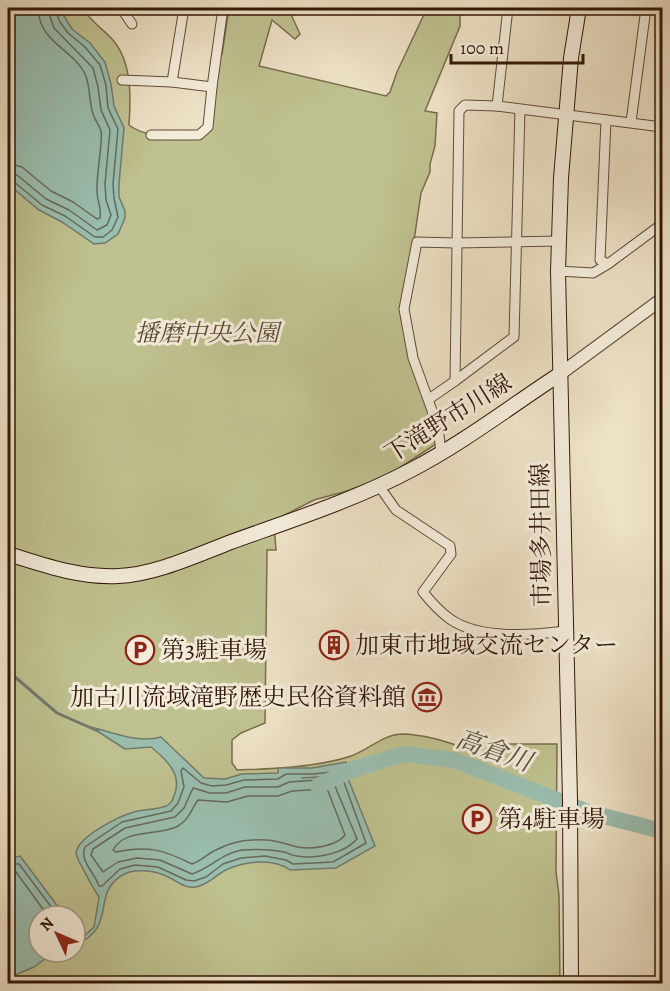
<svg xmlns="http://www.w3.org/2000/svg" width="670" height="991" viewBox="0 0 670 991" font-family="Alegreya,'Noto Serif JP',serif">
	<style>
		.green { fill: #bfc190; stroke: #796c4c; stroke-width: 1.5; fill-rule: evenodd }
		.water { fill: #9abeaf; stroke: #717b6d; stroke-width: 1.5 }
		.lines { fill: none; stroke-linecap: round; stroke-linejoin: round }
		.shore { stroke: #666a5c; stroke-width: 1.5 }
		.stream { stroke: #717b6d; stroke-width: 3 }
		.river { stroke: #9abeaf; stroke-width: 16 }
		.minor-casing { stroke: #624a38; stroke-width: 11 }
		.tertiary-casing { stroke: #624a38; stroke-width: 14 }
		.secondary-casing { stroke: #331709; stroke-width: 16 }
		.minor { stroke: #f3ecda; stroke-width: 9 }
		.tertiary { stroke: #f3ecda; stroke-width: 12 }
		.secondary { stroke: #f3ecda; stroke-width: 14 }
		.rail { stroke: #331709; stroke-width: 3; stroke-dasharray: 10 10; stroke-linecap: butt }
		.labels { text-anchor: middle; stroke-width: 6; stroke-linejoin: round; paint-order: stroke }
		.park-label { font-size: 24px; font-style: italic; fill: #5d4a32; stroke: #f3ecda }
		.street-label { font-size: 24px; fill: #331709; stroke: #f3ecda }
		.poi-label { font-size: 24px; fill: #331709; stroke: #f3ecda; text-anchor: start }
		.water-label { font-size: 26px; font-style: italic; fill: #575143; stroke: #f3ecda }
	</style>
	<rect width="100%" height="100%" fill="#ede1c6"/>
	<filter id="stains"><feTurbulence type="fractalNoise" baseFrequency=".00333" numOctaves="4"/><feColorMatrix values="0 0 0 0 .2 0 0 0 0 .09 0 0 0 0 .02 0 0 0 .5 -.17"/></filter>
	<radialGradient id="worn" r=".72"><stop offset=".6" stop-color="#630" stop-opacity="0"/><stop offset="1" stop-color="#630" stop-opacity=".3"/></radialGradient>
	<path class="green" d="M8 8H83C90 21 102 28 112 39 132 61 131 97 129 125 148 140 177 135 199 135L209 127 218 53 222 54 229 8H288L300 34 295 39 272 20 259 66 386 96 390 92 397 72 427 8H462L460 15V26L425 111 437 113 435 146 430 164V172L421 193 404 309 413 358 438 427 436 444 387 476 347 491 314 500 275 520 274 525 276 550H267L265 723 241 733 232 740V763L237 770C272 769 318 767 351 756 368 750 383 735 401 734 424 734 447 742 468 749L479 744H557L556 872 559 895 560 983H8ZM39 916H75V952H39Z"/>
	<g class="water">
		<polygon points="8,8 59,8 72,29 90,43 105,62 111,84 114,106 124,128 119,184 119,197 125,211 125,218 118,234 105,243 94,244 62,222 39,210 8,184"/>
		<path d="M91 727C111 732 140 744 161 737L204 778 225 779 242 774 278 773V768H312L346 762 351 774 347 775 301 778 347 776 375 846 336 868 290 870C274 858 245 861 228 869 216 874 209 885 195 887 184 889 176 880 166 876 154 870 132 868 121 876 91 895 118 927 75 945V929L78 932 85 935 94 927 99 897C95 891 76 858 76 853 78 836 120 816 134 812 144 809 157 810 166 806 170 805 173 800 174 796 183 775 167 760 151 747L125 749Z"/>
		<polygon points="20,856 65,916 39,916 39,952 54,952 34,967 8,978 8,859"/>
	</g>
	<g class="lines">
		<g class="shore">
			<path d="M8 163 22 167 51 191 73 202 97 219 100 218C102 210 97 200 97 191 96 176 103 142 101 131 99 124 93 118 92 110 89 98 90 85 85 74 73 49 39 43 38 8"/>
			<polyline points="8,172 17,175 46,199 69,210 97,230 107,225 111,215 106,200 105,184 110,130 101,110 98,87 93,68 54,28 47,8"/>
			<polyline points="8,180 13,181 42,205 65,216 95,237 103,237 112,230 118,217 114,198 113,184 118,129 108,108 106,85 100,65 85,47 68,33 60,22 54,8"/>
			<path d="M183 768 201 783 212 786 226 785 244 780 278 779 286 774H313L340 771 366 843 333 862 293 864 286 860 265 856 241 858 223 864 206 877 194 881 186 880 158 867 135 865 120 869 102 886H99C95 873 79 861 85 847L122 822 171 811 178 803 184 787 181 771Z"/>
			<path d="M332 779 357 839C344 854 316 859 297 856 292 856 288 853 284 852 270 849 257 849 242 850 223 853 210 868 192 874L160 860 137 858 118 862 103 872 91 855 93 849 125 828 175 817 184 808 193 788 210 793H226L245 787H278L289 782Z"/>
			<path d="M325 789 328 791 345 835C337 846 311 850 298 847 287 845 277 840 266 840 249 839 231 842 216 850 207 854 201 861 192 864 164 850 147 845 116 852L113 850C126 827 158 837 178 826 189 820 192 808 198 800L227 802 248 796H278L292 791Z"/>
			<polyline points="8,864 19,864 58,916"/>
			<polyline points="8,872 16,872 48,916"/>
		</g>
		<polyline class="stream" points="8,671 57,713 98,731"/>
		<polyline class="river" points="318,786 349,771 403,754 454,760 588,812 662,831"/>
		<g class="minor-casing">
			<g id="minor">
				<polyline points="121,8 132,24"/>
				<polyline points="156,8 157,9 159,8"/>
				<polyline points="122,80 172,82 212,87 208,127 199,135 151,135"/>
				<polyline points="172,82 184,8"/>
				<polyline points="212,87 223,8 220,8"/>
				<polyline points="497,106 508,8"/>
				<polyline points="520,109 514,337 455,381 459,111 465,105 497,106 662,127"/>
				<polyline points="606,120 600,260 608,264 662,224"/>
				<polyline points="631,122 646,8"/>
				<polyline points="558,271 593,273 608,264"/>
				<polyline points="429,399 455,381"/>
				<polyline points="441,453 438,427 413,358 404,309 417,242 456,243 559,241"/>
				<path d="M379 486 396 510 450 546 451 554 423 592C431 602 439 611 450 619 480 640 532 635 566 631"/>
			</g>
		</g>
		<g class="tertiary-casing">
			<polyline id="tertiary" points="560,374 662,299"/>
		</g>
		<g class="secondary-casing">
			<g id="secondary">
				<path d="M8 554C44 565 79 578 118 576 154 575 197 555 231 542 289 521 357 499 411 470 463 443 511 406 560 374"/>
				<polyline points="571,984 570,800 558,271 561,178 571,58 579,8"/>
			</g>
		</g>
		<use href="#minor" class="minor"/>
		<use href="#tertiary" class="tertiary"/>
		<use href="#secondary" class="secondary"/>
		<polyline class="rail" points="655,984 662,913"/>
	</g>
	<defs>
		<g id="building-ring" transform="scale(1.5)"><circle r="9.5" fill="#f3ecda" stroke="#8f2418" stroke-width="1.5"/><path d="M-4-6H4V6H1V3H-1V6H-4ZM-2.5-4.3h1.7v1.8h-1.7ZM.8-4.3h1.7v1.8H.8ZM-2.5-1h1.7V.8h-1.7ZM.8-1h1.7V.8H.8Z" fill="#8f2418"/></g>
		<g id="parking-ring" transform="scale(1.5)"><circle r="9.5" fill="#f3ecda" stroke="#8f2418" stroke-width="1.5"/><path d="M-3.5-5.5H1a3.5 3.5 0 0 1 0 7H-1V5.5H-3.5ZM-1-3.4V-.6H.8a1.4 1.4 0 0 0 0-2.8Z" fill="#8f2418"/></g>
		<g id="museum-ring" transform="scale(1.5)"><circle r="9.5" fill="#f3ecda" stroke="#8f2418" stroke-width="1.5"/><path d="M0-6L6-3V-2H-6V-3ZM-5-1h2V3h-2ZM-1-1h2V3h-2ZM3-1h2V3H3ZM-6 4H6V6H-6Z" fill="#8f2418"/></g>
	</defs>
	<g fill-rule="evenodd">
		<use href="#building-ring" x="334" y="645"/>
		<use href="#parking-ring" x="140" y="650"/>
		<use href="#museum-ring" x="427" y="697"/>
		<use href="#parking-ring" x="477" y="819"/>
	</g>
	<g class="labels">
		<g class="park-label">
			<text x="207" y="341">播磨中央公園</text>
		</g>
		<g class="street-label">
			<text transform="translate(448 418) rotate(-32)" y="8">下滝野市川線</text>
			<text transform="translate(541 535) rotate(-91)" y="8">市場多井田線</text>
		</g>
		<g class="poi-label">
			<text x="355" y="653">加東市地域交流センター</text>
			<text x="161" y="658">第3駐車場</text>
			<text x="406" y="705" text-anchor="end">加古川流域滝野歴史民俗資料館</text>
			<text x="498" y="827">第4駐車場</text>
		</g>
		<g class="water-label">
			<text transform="translate(494 750) rotate(19)" y="9">高倉川</text>
		</g>
	</g>
	<rect width="670" height="991" fill="none" stroke="#ede1c6" stroke-width="30"/>
	<rect x="9" y="9" width="652" height="973" fill="none" stroke="#331709" stroke-width="3"/>
	<rect x="15" y="15" width="640" height="961" fill="none" stroke="#331709" stroke-width="1.5"/>
	<g transform="translate(57 934) rotate(314)"><circle r="28" fill="#f3ecda" stroke="#a69786" stroke-width="1.5"/>
	<path d="M0-4.5L10 22L0 15L-10 22Z" fill="#8f2418"/>
	<text y="-9" font-size="16" font-weight="bold" text-anchor="middle" fill="#331709">N</text>
	</g>
	<path d="M451 54v9h132v-9" fill="none" stroke="#331709" stroke-width="3"/>
	<text x="460" y="54" font-size="18" fill="#331709" stroke="#f3ecda" stroke-width="4.5" paint-order="stroke">100 m</text>
	<rect width="100%" height="100%" filter="url(#stains)"/>
	<rect width="100%" height="100%" fill="url(#worn)"/>
</svg>
